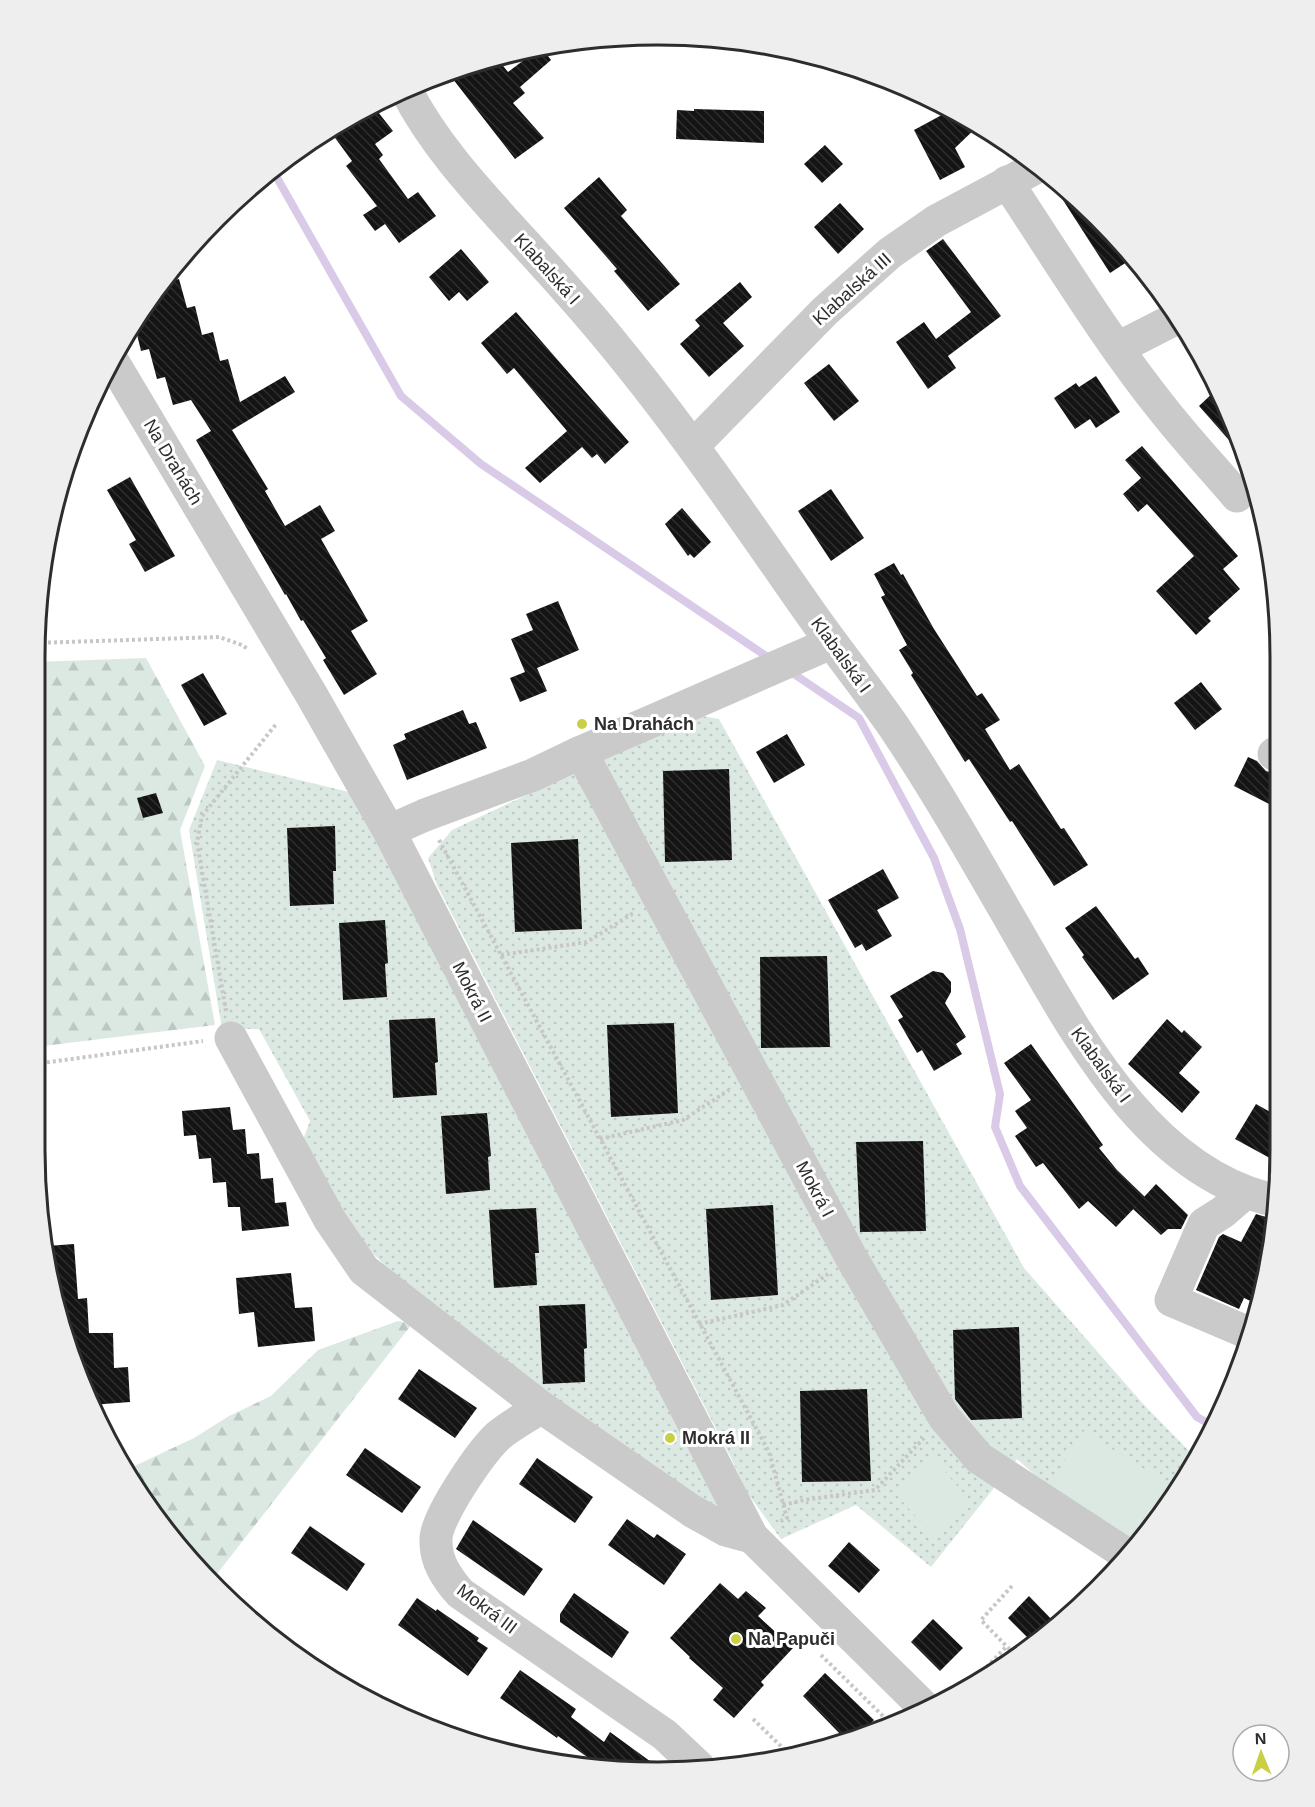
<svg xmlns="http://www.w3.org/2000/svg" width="1315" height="1807" viewBox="0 0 1315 1807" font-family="Helvetica,sans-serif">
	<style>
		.grass { fill: url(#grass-dots) }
		.forest { fill: url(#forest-firs) }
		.park { fill: #dce9e3 }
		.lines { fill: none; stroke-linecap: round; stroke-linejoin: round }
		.stream { stroke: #d9cae7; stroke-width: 8 }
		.building { fill: url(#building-back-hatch) }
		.path { stroke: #c7c7c7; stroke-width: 4; stroke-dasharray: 3 3; stroke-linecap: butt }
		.minor { stroke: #cacaca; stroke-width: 33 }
		.poi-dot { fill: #cad043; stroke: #fff; stroke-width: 2 }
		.labels { text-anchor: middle; stroke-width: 6; stroke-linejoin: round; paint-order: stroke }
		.street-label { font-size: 18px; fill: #2d2d2d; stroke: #fff }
		.poi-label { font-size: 18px; font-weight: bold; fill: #2d2d2d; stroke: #fff; text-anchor: start }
		.rim { fill: none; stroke: #2d2d2d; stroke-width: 3 }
	</style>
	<defs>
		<pattern id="grass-dots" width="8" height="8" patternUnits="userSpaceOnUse" patternTransform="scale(1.5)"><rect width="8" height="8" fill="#dce9e3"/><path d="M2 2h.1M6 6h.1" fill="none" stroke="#bdc8c3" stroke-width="1.8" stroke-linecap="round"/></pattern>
		<pattern id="forest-firs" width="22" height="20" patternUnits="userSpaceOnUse" patternTransform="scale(1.5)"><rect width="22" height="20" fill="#dce9e3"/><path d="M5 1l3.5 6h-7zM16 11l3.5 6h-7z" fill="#bdc8c3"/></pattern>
		<pattern id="building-back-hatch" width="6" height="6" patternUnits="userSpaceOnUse" patternTransform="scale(1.5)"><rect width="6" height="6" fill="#141414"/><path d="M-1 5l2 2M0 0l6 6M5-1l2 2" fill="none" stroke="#2e2e2e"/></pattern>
	</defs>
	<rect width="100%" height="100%" fill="#fff"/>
	<g class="grass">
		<polygon points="697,715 719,719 1024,1268 1145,1406 1198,1460 1138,1543 1048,1487 1017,1459 931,1567 856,1505 781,1539 748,1494 731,1458 437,885 428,858 452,830"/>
		<polygon points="217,760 349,792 393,869 726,1513 649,1472 399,1280 359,1239 303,1140 310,1121 259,1029 222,1029 189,830"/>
	</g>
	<g class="forest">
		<polygon points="146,658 205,766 180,830 215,1025 35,1047 35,662"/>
		<polygon points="398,1321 412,1324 213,1579 139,1495 126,1470 194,1438 229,1416 271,1396 318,1350"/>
	</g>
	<g class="park">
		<polygon points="1083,1431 1174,1487 1138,1543 1048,1487"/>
		<polygon points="932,1457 973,1504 935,1538 893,1491"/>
	</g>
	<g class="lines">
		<g class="stream">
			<polyline points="272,169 401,396 481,464 772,660"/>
			<polyline points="788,670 859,718 934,858 960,929 1000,1094 995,1127 1020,1186 1197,1417 1213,1426"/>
		</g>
	</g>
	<g class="building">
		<polygon points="540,48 542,48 551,60 520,87 525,93 513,103 544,138 515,159 449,74 495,56 508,72"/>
		<polygon points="365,109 371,117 378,112 393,131 375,144 383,155 379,159 408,199 418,192 436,216 399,243 385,224 375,231 363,215 377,206 346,166 352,161 330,131"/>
		<polygon points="694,109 764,111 764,143 676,139 677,110 694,111"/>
		<polygon points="951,110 969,118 979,125 955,148 965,167 940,180 914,130"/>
		<polygon points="825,145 843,164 822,183 804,164"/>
		<polygon points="599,177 627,210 621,216 680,284 648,311 614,271 617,269 564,208"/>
		<polygon points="1069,190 1120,244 1133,258 1110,273 1061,197"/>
		<polygon points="840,203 864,229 838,254 814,227"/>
		<polygon points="943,239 1001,316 948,356 956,368 928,389 896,342 924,322 936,339 971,312 926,251"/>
		<polygon points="461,249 489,282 467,301 459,292 449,301 429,277"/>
		<polygon points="179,279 187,308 195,306 202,335 213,332 220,361 228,359 240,402 285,376 295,392 232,430 268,489 265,491 285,526 320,505 335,531 321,539 368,621 351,631 377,674 344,695 323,660 326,658 303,620 301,621 286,594 285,595 196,440 211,431 191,400 173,405 165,377 157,379 149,349 141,351 134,322 161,284"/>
		<polygon points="740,282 752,297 723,323 744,346 709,377 680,344 700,326 695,320"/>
		<polygon points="516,312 629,442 605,464 597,454 592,458 582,447 540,483 525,468 567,431 514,368 507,374 481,343"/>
		<polygon points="829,364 859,401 834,421 804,383"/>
		<polygon points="1096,376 1120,412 1096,428 1090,419 1075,429 1054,398 1076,383 1079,387"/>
		<polygon points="1216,390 1233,419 1243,456 1199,406"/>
		<polygon points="1142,446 1238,556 1223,569 1240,589 1208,618 1211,621 1196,635 1156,591 1194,556 1147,504 1138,512 1123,494 1141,478 1125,460"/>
		<polygon points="130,477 175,556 145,572 129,544 136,540 107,490"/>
		<polygon points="831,489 864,538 831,561 798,511"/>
		<polygon points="682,508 711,542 694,558 690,554 688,556 665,524"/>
		<polygon points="894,563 901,575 903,574 934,629 977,696 982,693 1000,720 985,729 1010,770 1019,764 1061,829 1064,828 1088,865 1054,886 1012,821 1010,822 969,759 965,762 911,675 913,673 899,650 907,645 881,597 885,595 874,574"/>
		<polygon points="558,601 579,650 537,668 547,691 520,702 510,678 525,672 511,639 533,630 526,614"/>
		<polygon points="203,673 227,714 204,726 181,685"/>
		<polygon points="1201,682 1222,709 1195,730 1174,703"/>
		<polygon points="463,710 469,724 476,722 487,748 407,780 393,745 406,739 404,734"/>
		<polygon points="787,734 805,765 774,783 756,752"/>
		<polygon points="1248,757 1257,761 1266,771 1276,774 1277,808 1234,786"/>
		<polygon points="729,769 732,860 665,862 663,771"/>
		<polygon points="156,793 163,813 143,818 137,798"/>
		<polygon points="335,826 336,871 333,871 334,904 290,906 287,828"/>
		<polygon points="578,839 582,929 515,932 511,843"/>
		<polygon points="883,869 899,898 877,910 892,936 866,951 862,944 855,948 828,900"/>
		<polygon points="1096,906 1135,959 1138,957 1149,974 1113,1000 1082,957 1084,955 1065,928"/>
		<polygon points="385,920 388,963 385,964 387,997 343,1000 339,923"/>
		<polygon points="827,956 830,1047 761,1048 760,957"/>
		<polygon points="933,971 943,973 951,982 951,992 945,1003 966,1037 956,1044 962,1054 934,1071 922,1050 917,1053 898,1020 903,1017 890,996"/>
		<polygon points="435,1018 438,1062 435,1063 437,1095 393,1098 389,1020"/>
		<polygon points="1167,1019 1182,1033 1184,1030 1202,1047 1179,1073 1200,1092 1182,1113 1128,1064"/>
		<polygon points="674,1023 678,1113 611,1117 607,1025"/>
		<polygon points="1031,1044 1103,1145 1099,1148 1117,1170 1145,1197 1116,1227 1088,1201 1079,1209 1043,1163 1036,1167 1015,1136 1027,1128 1015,1111 1031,1100 1004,1063"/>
		<polygon points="1256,1104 1279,1117 1279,1163 1235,1139"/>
		<polygon points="230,1107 233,1130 245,1129 247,1154 259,1153 261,1179 273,1178 275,1203 286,1202 289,1226 242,1231 240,1207 228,1207 226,1182 213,1183 211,1158 199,1159 196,1135 184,1136 182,1111"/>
		<polygon points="487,1113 491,1156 488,1157 490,1190 446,1194 441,1116"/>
		<polygon points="923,1141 926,1231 860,1232 856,1142"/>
		<polygon points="1156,1184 1188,1215 1181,1229 1168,1229 1161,1235 1133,1209"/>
		<polygon points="773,1205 778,1295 711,1300 706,1209"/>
		<polygon points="536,1208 539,1253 535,1253 537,1285 494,1288 489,1210"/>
		<polygon points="1256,1214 1266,1217 1266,1239 1269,1241 1257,1304 1244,1298 1239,1309 1196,1290 1219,1237 1223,1234 1241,1242"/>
		<polygon points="74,1244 78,1299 87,1298 89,1333 113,1333 114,1368 128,1367 130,1402 91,1405 82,1388 56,1311 47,1246"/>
		<polygon points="291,1273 295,1308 312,1307 315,1341 258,1347 254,1312 239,1314 236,1278"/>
		<polygon points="585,1304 587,1348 584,1349 585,1382 543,1384 539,1306"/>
		<polygon points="1019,1327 1022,1418 971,1420 955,1399 953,1330"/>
		<polygon points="419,1369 477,1408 455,1438 398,1399"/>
		<polygon points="867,1389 871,1481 802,1482 800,1391"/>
		<polygon points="365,1448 421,1487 402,1513 346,1475"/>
		<polygon points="537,1458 593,1497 575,1523 519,1484"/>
		<polygon points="627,1519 654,1538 657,1534 686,1554 664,1585 608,1545"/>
		<polygon points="473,1520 543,1569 524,1596 456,1549"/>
		<polygon points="310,1526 365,1564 347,1591 291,1553"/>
		<polygon points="849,1542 880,1570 859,1593 828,1566"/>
		<polygon points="720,1583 738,1599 746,1591 766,1608 758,1616 793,1648 761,1682 764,1685 734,1718 713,1700 723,1688 689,1658 690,1657 670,1638"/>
		<polygon points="574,1593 629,1632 612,1658 560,1622 560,1614"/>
		<polygon points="1029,1596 1057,1625 1035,1645 1008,1618"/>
		<polygon points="417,1598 436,1611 437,1609 479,1638 477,1641 488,1648 468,1676 398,1625"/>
		<polygon points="933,1619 963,1648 940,1671 911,1642"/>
		<polygon points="520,1670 576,1709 571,1717 604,1742 610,1732 658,1767 601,1767 558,1736 557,1738 500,1698"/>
		<polygon points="825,1673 874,1720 859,1735 845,1739 803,1696"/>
	</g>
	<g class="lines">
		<g class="path">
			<polyline points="36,643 219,637 242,645 249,650"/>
			<polyline points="439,840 769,1452 787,1518 779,1522"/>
			<polyline points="501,955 587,942 635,912"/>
			<polyline points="226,1011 197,842 202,816 277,723"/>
			<polyline points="35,1064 203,1041"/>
			<polyline points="600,1139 683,1120 729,1090"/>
			<polyline points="699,1324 783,1305 828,1274"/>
			<polyline points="783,1505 804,1500 875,1490 924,1438"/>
			<polyline points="1012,1586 981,1620 1016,1656"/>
			<polyline points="821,1655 893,1726"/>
			<polyline points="974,1680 1007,1646"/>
			<polyline points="753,1719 789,1754"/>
		</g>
		<g class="minor">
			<path d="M406 90C432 141 471 184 510 227 545 265 581 304 614 345 684 430 746 521 809 611 837 651 867 688 894 727 937 791 975 858 1013 924 1074 1029 1146 1173 1277 1201"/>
			<path d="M1007 182C1058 259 1107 340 1165 412 1188 441 1213 468 1237 496"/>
			<polyline points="1118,348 1175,319"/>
			<polyline points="113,362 311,694 389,831 752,1537 925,1708"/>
			<polyline points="693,446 825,311 890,253 936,221 1037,167"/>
			<polyline points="581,752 851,1257 944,1417 979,1458 1129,1556"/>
			<polyline points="1274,754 1276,755"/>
			<polyline points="389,831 425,815 533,775 581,752 831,643"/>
			<polyline points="231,1038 330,1220 364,1270 541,1407 692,1511 726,1530 752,1537"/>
			<polyline points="1245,1193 1223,1212 1204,1224 1171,1300 1251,1334"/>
			<path d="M541 1407C527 1417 511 1425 498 1436 481 1452 436 1517 436 1539 435 1560 446 1577 460 1593L665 1735 699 1767"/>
		</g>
	</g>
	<g class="poi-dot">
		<circle cx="582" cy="724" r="6"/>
		<circle cx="670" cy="1438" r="6"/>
		<circle cx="736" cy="1639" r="6"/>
	</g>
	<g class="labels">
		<g class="street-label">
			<text transform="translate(547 269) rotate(48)" y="6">Klabalská I</text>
			<text transform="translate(852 289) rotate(-42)" y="6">Klabalská III</text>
			<text transform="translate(173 462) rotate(59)" y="6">Na Drahách</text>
			<text transform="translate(841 655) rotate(54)" y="6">Klabalská I</text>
			<text transform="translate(472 992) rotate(63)" y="6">Mokrá II</text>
			<text transform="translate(1101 1065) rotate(54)" y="6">Klabalská I</text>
			<text transform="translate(815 1189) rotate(62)" y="6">Mokrá I</text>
			<text transform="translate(487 1609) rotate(37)" y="6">Mokrá III</text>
		</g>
		<g class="poi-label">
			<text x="594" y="730">Na Drahách</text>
			<text x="682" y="1444">Mokrá II</text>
			<text x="748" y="1645">Na Papuči</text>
		</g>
	</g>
	<path d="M0 0H1315V1807H0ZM657 45H658A612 612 0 0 1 1270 657V1150A612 612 0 0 1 658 1762H657A612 612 0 0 1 45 1150V657A612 612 0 0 1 657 45Z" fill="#eee" fill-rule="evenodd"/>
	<path class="rim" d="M657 45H658A612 612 0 0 1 1270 657V1150A612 612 0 0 1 658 1762H657A612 612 0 0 1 45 1150V657A612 612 0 0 1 657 45Z"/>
	<g transform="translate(1261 1753) rotate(358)"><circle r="28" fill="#ffffff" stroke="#ababab" stroke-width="1.5"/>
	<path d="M0-4.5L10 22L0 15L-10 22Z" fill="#cad043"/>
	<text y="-9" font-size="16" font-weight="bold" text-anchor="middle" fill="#2d2d2d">N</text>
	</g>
</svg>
